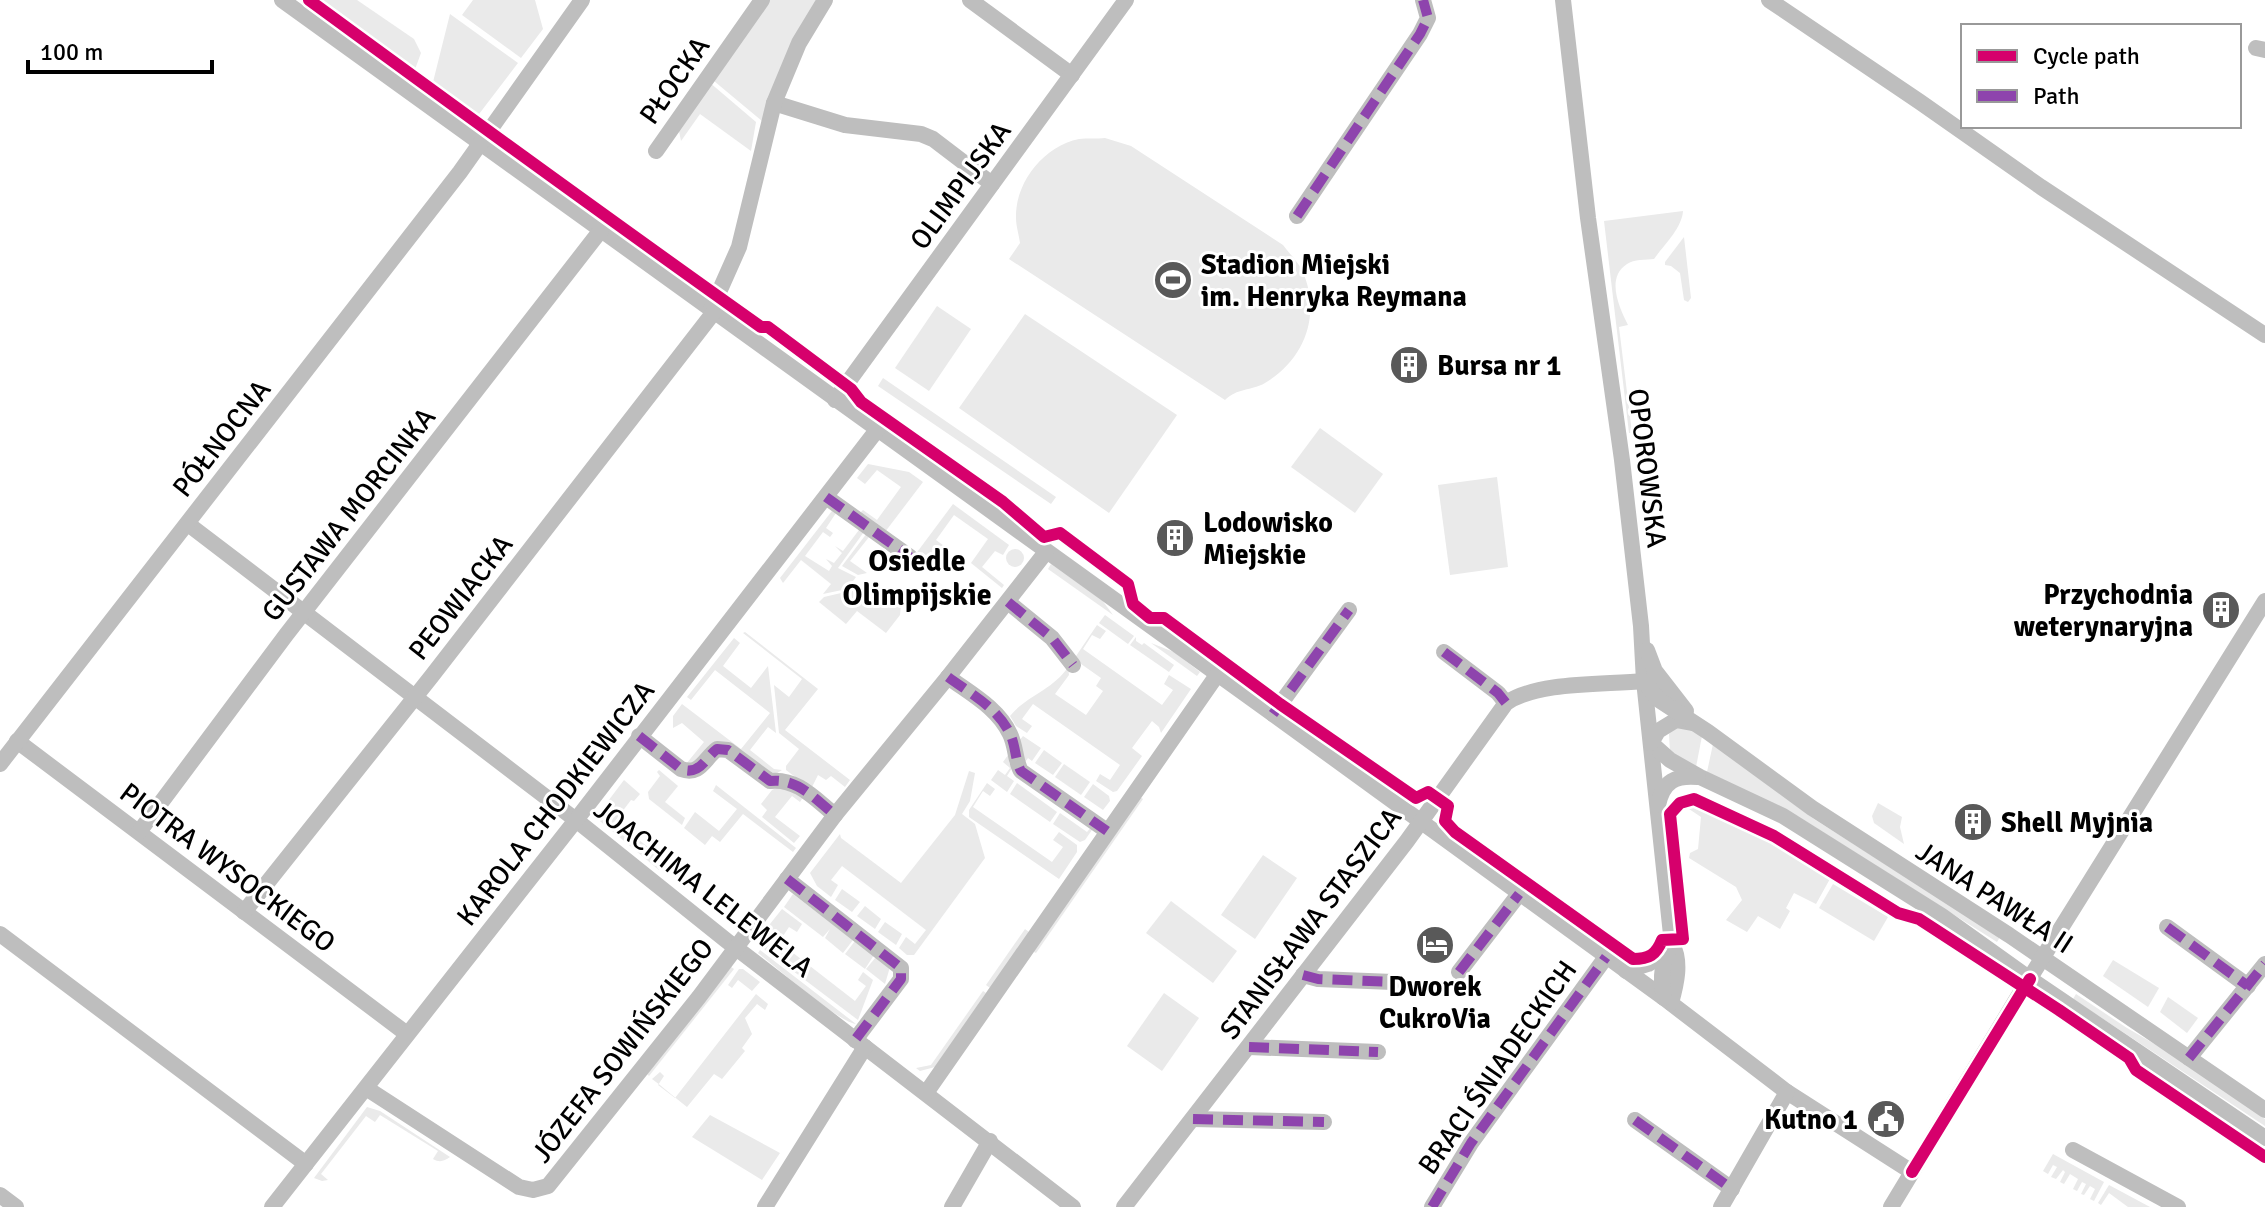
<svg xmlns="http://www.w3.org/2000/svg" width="2265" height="1207" viewBox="0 0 2265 1207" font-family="Signika,sans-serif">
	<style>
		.green { fill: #eaeaea }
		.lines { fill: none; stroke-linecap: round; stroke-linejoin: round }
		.minor { stroke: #bebebe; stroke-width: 16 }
		.quiet { stroke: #8e44ad; stroke-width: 10; stroke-dasharray: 20 10; stroke-linecap: butt }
		.cycleway-casing { stroke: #fff; stroke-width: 17 }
		.cycleway { stroke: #d6006c; stroke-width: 12 }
		.labels { text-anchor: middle; stroke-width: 6; stroke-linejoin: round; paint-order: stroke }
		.street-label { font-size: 28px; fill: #000; stroke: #fff }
		.poi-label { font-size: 28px; font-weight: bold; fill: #000; stroke: #fff; text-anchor: start }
		.neighbourhood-label { font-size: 30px; font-weight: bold; fill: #000; stroke: #fff }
	</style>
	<rect width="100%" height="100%" fill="#fff"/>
	<g class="green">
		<polygon points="315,0 357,0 414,39 421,53 414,72"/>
		<polygon points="473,0 535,0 543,29 521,58 462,15"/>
		<polygon points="767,0 819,0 762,121 714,81"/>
		<polygon points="450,14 518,63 476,118 432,86"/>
		<polygon points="709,82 756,122 751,151 700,114 681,141 678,126"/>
		<path d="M1105 138 1131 146 1283 245C1289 253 1297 261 1302 270 1322 314 1305 359 1265 383 1251 391 1237 388 1225 400L1009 259 1020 243C1019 235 1016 226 1016 218 1015 182 1044 146 1079 139 1087 138 1097 139 1105 138Z"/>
		<path d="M1683 211C1682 228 1664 245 1654 259 1646 260 1634 259 1627 264 1605 278 1620 309 1628 325L1619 327 1632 433H1629L1604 221Z"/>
		<polygon points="1684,237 1691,298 1688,302 1684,300 1680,273 1671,266 1665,265 1665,262"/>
		<polygon points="937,306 971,329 929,391 895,368"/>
		<polygon points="1025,314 1177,415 1109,513 959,408"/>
		<polygon points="883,378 1056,497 1051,504 878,386"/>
		<polygon points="1320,428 1383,474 1355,513 1291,467"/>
		<polygon points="868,464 909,472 923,482 885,532 915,555 953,504 1009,545 1003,555 995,551 982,567 1004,585 1002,588 971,563 988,539 954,515 936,540 951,551 936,563 922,552 917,558 859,514 863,510 877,520 901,487 877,470 865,484 857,478"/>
		<polygon points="1497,477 1508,567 1450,575 1438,485"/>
		<polygon points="835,507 836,513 826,528 833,533 830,537 823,532 805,556 829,571 832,566 826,559 834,563 842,553 835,546 843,551 859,530 866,529 838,568 856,577 853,581 861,586 823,594 831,584 801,560 783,583 780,578"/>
		<polygon points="867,533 869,537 850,561 867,573 858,575 842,566"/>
		<circle cx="1015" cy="558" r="9"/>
		<polygon points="1051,564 1102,600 1113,615 1048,569"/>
		<polygon points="871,586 901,604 900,615 886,633 857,611 846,624 819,602 824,597"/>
		<polygon points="1105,615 1134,636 1128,644 1099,623"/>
		<path d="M1097 625 1106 631 1100 639 1092 635 1083 649 1162 705 1173 690 1164 684 1169 675 1191 689 1161 733 1159 727 1152 721 1132 748 1142 756 1117 791 1113 792 1096 781 1100 774 1110 780 1120 765 1033 704 1022 719 1032 726 1027 733 1016 726 1010 716C1026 696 1053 690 1068 667L1069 675 1055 694 1086 715 1103 691 1096 686 1101 678 1074 659Z"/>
		<polygon points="745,632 818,689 785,730 850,780 845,787 831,776 826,780 818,775 811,789 786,770 786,766 799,749 779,733 774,685 789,697 802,679 743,633"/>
		<polygon points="1136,637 1136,641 1142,645 1144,643 1174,665 1169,672 1130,645"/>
		<polygon points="734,638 740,643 723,666 751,688 768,666 776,733 768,727 750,750 774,769 782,770 774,775 731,744 690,768 686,764 704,742 682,723 673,728 673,716 682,704 741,749 770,713 715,670 691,700 687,697"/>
		<polygon points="1151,643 1174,652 1200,672 1197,676"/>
		<polygon points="1683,725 1702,736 1696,767 1670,752 1669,734 1672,729"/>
		<polygon points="1023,736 1041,748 1032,761 1028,758 1023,765 1019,741"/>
		<polygon points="1713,744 1814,819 2000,937 1997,942 1799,817 1707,772"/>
		<polygon points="1044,750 1062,763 1053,775 1035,763"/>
		<polygon points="1011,751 1009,763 1012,768 1007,776 1014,781 1007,792 991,780 998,770 1005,775 1010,768 1003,762"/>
		<polygon points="1064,764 1090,782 1081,795 1055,777"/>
		<polygon points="659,770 678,786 665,802 685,818 682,825 649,799 648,792 660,776 657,772"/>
		<polygon points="969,771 975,773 970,801 962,814 975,824 985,858 914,955 907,955 899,948 906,937 915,944 926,930 842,866 831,880 838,885 831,897 817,886 810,873 840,834 841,838 901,883 955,815"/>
		<polygon points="624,780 640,794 634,801 631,800 609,829 600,821 599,813"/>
		<polygon points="987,783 995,789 990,796 983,791 973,807 1052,862 1063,847 1053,840 1059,832 1077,845 1077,852 1059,879 969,817 969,810"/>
		<polygon points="1017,783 1057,812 1050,822 1010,794"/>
		<polygon points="1093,784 1109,796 1110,801 1103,810 1084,797"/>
		<polygon points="716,785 796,848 793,852 743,814 720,842 712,836 705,845 684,828 695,812 719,831 737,809 713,791"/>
		<polygon points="781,786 804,796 800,802 792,796 775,817 800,836 794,843 762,817 767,810 761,804 772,790"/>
		<polygon points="1140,797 1143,799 1036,953 1032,951"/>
		<polygon points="1878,803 1902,817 1900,827 1904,844 1874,823 1872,816"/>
		<polygon points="1691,804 1757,836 1831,877 1816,904 1794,893 1786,908 1790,911 1780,929 1758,916 1747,932 1726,920 1742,900 1736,887 1689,858 1690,853 1698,849 1701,817 1689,809"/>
		<polygon points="1060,813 1087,832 1093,825 1094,827 1085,840 1080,842 1053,824"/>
		<polygon points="617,823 666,861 659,870 611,830"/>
		<polygon points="1263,855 1297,878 1255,939 1221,915"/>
		<polygon points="1833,884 1888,917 1874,941 1819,908"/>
		<polygon points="842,889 860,902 852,912 835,900"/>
		<polygon points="793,894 853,940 843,953 825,938 830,929 823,937 784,907"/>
		<polygon points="1171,901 1237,951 1213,983 1146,933"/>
		<polygon points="865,906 881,919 875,929 857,916"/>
		<polygon points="782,909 802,924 797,932 789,927 779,942 855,1001 866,986 858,980 863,972 873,980 858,1020 764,949 762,934"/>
		<polygon points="885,922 902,934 896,945 878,932"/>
		<polygon points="1025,929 1029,932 990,988 986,985"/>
		<polygon points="855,941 874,955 865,969 845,954"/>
		<path d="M760 950 856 1024C840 1023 775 966 758 953Z"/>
		<polygon points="876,957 890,967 885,984 866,969"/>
		<polygon points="2113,960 2159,988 2148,1007 2103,976"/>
		<polygon points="731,967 734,969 649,1076 647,1074"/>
		<polygon points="739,969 743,969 760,982 752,991 738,980 732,988 728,985"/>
		<polygon points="983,991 986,993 935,1067 920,1071 916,1068 931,1065"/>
		<polygon points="1164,993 1199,1018 1162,1071 1127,1046"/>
		<path d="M756 994 768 1004 765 1010 757 1004 745 1018 752 1034 742 1048 745 1051 722 1079 714 1074 687 1107C674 1097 663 1087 652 1079L660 1072 664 1076 658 1085 675 1098Z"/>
		<polygon points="2076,994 2127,1028 2177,1057 2265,1119 2265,1126 2073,999"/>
		<polygon points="2168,997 2198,1018 2187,1033 2160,1012"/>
		<path d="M367 1107 380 1111 450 1157C444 1161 440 1163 433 1159L438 1151 380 1115 375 1122 366 1116 321 1174 328 1180 322 1181 314 1178Z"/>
		<polygon points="710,1115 780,1153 762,1180 692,1137"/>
		<polygon points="2053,1154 2104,1182 2094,1201 2090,1199 2095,1189 2090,1186 2084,1195 2081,1194 2086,1184 2082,1182 2077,1191 2073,1189 2078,1179 2070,1174 2064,1184 2060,1182 2065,1172 2063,1170 2056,1179 2051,1177 2057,1167 2053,1165 2048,1174 2043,1171"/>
		<polygon points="2109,1185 2150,1207 2128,1207 2109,1193 2101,1205 2098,1203"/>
	</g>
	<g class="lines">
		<g class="minor">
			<polyline points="282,0 1273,714 1664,998 1787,1092 1912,1172"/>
			<polyline points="970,0 1072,75"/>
			<path d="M1563 0 1588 218 1622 460 1641 626 1644 681 1672 944C1682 962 1676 985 1671 1003"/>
			<polyline points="1769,0 1920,102 2041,187 2265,335"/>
			<polyline points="2256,48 2265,50"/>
			<polyline points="774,103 845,125 921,134 933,139 992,184"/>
			<polyline points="656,151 762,0"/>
			<polyline points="1297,216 1420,34 1428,18 1423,0"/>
			<polyline points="711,310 739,247 774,103 799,43 825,0"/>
			<polyline points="835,400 1126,0"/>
			<polyline points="826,497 910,557"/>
			<polyline points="188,524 576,820 727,941 1073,1207"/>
			<polyline points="1008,602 1052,638 1073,665"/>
			<polyline points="1647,650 1655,671 1686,711"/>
			<polyline points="1444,652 1498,693 1506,703"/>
			<path d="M948 677C971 694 998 708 1010 734 1016 746 1015 761 1021 771L1107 831"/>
			<polyline points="1273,714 1349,610"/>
			<path d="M639 736 681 769C700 776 704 759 717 749L728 750 770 781C797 778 814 798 835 815"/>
			<polyline points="17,741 407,1034"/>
			<polyline points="1651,743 1670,760 1700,777 1783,816 1942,916 2030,979 2265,1138"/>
			<polyline points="1651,743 1658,731 1676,720 1692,723"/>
			<polyline points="0,764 460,172 582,0"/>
			<path d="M1658 805C1663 781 1676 775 1698 777"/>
			<polyline points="139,832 286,635 601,230"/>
			<polyline points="787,879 901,968 901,979 855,1040"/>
			<polyline points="244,912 431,677 714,312"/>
			<polyline points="2167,927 2248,986"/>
			<polyline points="0,934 306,1164"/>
			<polyline points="1626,971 1648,964 1665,954"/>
			<polyline points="1459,972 1519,894"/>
			<polyline points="1303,975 1318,979 1393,982"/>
			<path d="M1664 998C1660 979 1661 961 1672 944"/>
			<polyline points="1249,1047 1378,1052"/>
			<polyline points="2189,1058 2265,964"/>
			<polyline points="366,1088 519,1187 533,1190 548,1186 699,997 835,815 948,677 1046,552"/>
			<polyline points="926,1093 1217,675"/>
			<polyline points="1193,1119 1324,1122"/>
			<polyline points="1635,1120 1732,1189"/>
			<polyline points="2073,1150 2178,1207"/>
			<polyline points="0,1195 16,1207"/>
			<polyline points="272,1207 576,820 877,430"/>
			<polyline points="765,1207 865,1047"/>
			<polyline points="952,1207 990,1141"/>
			<path d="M1124 1207 1407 841 1506 703C1539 681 1604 685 1644 681L1659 700 1708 732 1812 808 2009 935 2265 1110"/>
			<polyline points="1432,1207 1471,1143 1606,957"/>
			<polyline points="1721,1207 1787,1092"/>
			<polyline points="1891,1207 2018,997 2265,601"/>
		</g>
		<g class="quiet">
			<polyline points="1297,216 1420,34 1428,18 1423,0"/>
			<polyline points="826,497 910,557"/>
			<polyline points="1008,602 1052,638 1073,665"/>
			<polyline points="1444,652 1498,693 1506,703"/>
			<path d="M948 677C971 694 998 708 1010 734 1016 746 1015 761 1021 771L1107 831"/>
			<polyline points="1273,714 1349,610"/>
			<path d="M639 736 681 769C700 776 704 759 717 749L728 750 770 781C797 778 814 798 835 815"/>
			<polyline points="787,879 901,968 901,979 855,1040"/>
			<polyline points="2167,927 2248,986"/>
			<polyline points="1459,972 1519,894"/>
			<polyline points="1303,975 1318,979 1393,982"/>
			<polyline points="1249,1047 1378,1052"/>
			<polyline points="2189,1058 2265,964"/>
			<polyline points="1193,1119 1324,1122"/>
			<polyline points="1635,1120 1732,1189"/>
			<polyline points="1432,1207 1471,1143 1606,957"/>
		</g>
		<g class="cycleway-casing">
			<g id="cycleway">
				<path d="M309 0C459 110 609 219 761 327H768L851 389 861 402 1003 502 1044 537 1060 533 1128 584 1133 604 1150 618H1164L1280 704 1416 798 1428 792 1448 806 1445 821 1455 832 1633 959C1649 959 1656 955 1662 940L1683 939 1670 814 1680 803 1694 799 1774 836 1898 913 1919 919 2059 1010 2129 1058 2136 1070 2265 1157"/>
				<polyline points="1912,1172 2030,979"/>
			</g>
		</g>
		<use href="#cycleway" class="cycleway"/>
	</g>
	<defs>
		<g id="stadium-disc" transform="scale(2)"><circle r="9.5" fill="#595959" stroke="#fff"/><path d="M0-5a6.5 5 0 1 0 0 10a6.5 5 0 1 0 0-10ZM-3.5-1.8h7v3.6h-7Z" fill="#fff"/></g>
		<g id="building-disc" transform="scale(2)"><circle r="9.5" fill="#595959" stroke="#fff"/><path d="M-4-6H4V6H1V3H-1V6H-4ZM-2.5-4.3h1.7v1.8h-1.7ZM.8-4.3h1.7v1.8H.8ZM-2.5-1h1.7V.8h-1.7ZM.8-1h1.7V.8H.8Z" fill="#fff"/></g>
		<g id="hotel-disc" transform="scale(2)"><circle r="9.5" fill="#595959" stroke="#fff"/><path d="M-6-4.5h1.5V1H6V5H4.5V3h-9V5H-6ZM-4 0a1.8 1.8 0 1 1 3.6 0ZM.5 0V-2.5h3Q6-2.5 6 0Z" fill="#fff"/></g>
		<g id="civic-disc" transform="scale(2)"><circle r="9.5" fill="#595959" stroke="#fff"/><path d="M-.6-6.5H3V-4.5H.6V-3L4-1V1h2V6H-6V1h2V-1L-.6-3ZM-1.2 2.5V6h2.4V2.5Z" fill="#fff"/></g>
	</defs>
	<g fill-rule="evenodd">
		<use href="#stadium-disc" x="1173" y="280"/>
		<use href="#building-disc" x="1409" y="365"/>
		<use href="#building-disc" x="1175" y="538"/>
		<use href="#building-disc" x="2221" y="610"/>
		<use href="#building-disc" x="1973" y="822"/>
		<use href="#hotel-disc" x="1435" y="945"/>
		<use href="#civic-disc" x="1886" y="1119"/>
	</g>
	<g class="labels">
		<g class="street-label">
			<text transform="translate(674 80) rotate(-55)" y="10">PŁOCKA</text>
			<text transform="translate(960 185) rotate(-54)" y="10">OLIMPIJSKA</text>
			<text transform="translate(221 438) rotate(-52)" y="10">PÓŁNOCNA</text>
			<text transform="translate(1648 468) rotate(83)" y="10">OPOROWSKA</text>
			<text transform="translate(348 514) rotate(-52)" y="10">GUSTAWA MORCINKA</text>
			<text transform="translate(460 597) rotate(-52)" y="10">PEOWIACKA</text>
			<text transform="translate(555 803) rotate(-52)" y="10">KAROLA CHODKIEWICZA</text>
			<text transform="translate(228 867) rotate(37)" y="10">PIOTRA WYSOCKIEGO</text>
			<text transform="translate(704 888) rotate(38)" y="10">JOACHIMA LELEWELA</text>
			<text transform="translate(1995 897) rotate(33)" y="10">JANA PAWŁA II</text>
			<text transform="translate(1310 923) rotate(-53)" y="10">STANISŁAWA STASZICA</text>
			<text transform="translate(622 1050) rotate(-52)" y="10">JÓZEFA SOWIŃSKIEGO</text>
			<text transform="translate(1497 1067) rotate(-55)" y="10">BRACI ŚNIADECKICH</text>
		</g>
		<g class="poi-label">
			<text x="1201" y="274">Stadion Miejski<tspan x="1201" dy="32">im. Henryka Reymana</tspan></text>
			<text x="1437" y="375">Bursa nr 1</text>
			<text x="1203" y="532">Lodowisko<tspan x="1203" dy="32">Miejskie</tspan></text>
			<text x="2193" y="604" text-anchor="end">Przychodnia<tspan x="2193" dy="32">weterynaryjna</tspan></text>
			<text x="2001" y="832">Shell Myjnia</text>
			<text x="1435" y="996" text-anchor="middle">Dworek<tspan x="1435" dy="32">CukroVia</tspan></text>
			<text x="1858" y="1129" text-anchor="end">Kutno 1</text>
		</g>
		<g class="neighbourhood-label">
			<text x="917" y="571">Osiedle<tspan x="917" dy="34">Olimpijskie</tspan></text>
		</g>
	</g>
	<rect x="1961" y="24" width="280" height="104" fill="#ffffff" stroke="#999999" stroke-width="2"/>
	<rect x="1977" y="50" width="40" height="12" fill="#d6006c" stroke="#999999" stroke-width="2"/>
	<text x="2033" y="64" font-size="24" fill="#000000">Cycle path</text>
	<rect x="1977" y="90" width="40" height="12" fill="#8e44ad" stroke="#999999" stroke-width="2"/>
	<text x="2033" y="104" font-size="24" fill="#000000">Path</text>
	<path d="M28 60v12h184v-12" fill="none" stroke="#000000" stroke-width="4"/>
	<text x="40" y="60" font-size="24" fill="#000000" stroke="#ffffff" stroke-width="6" paint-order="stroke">100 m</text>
</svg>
